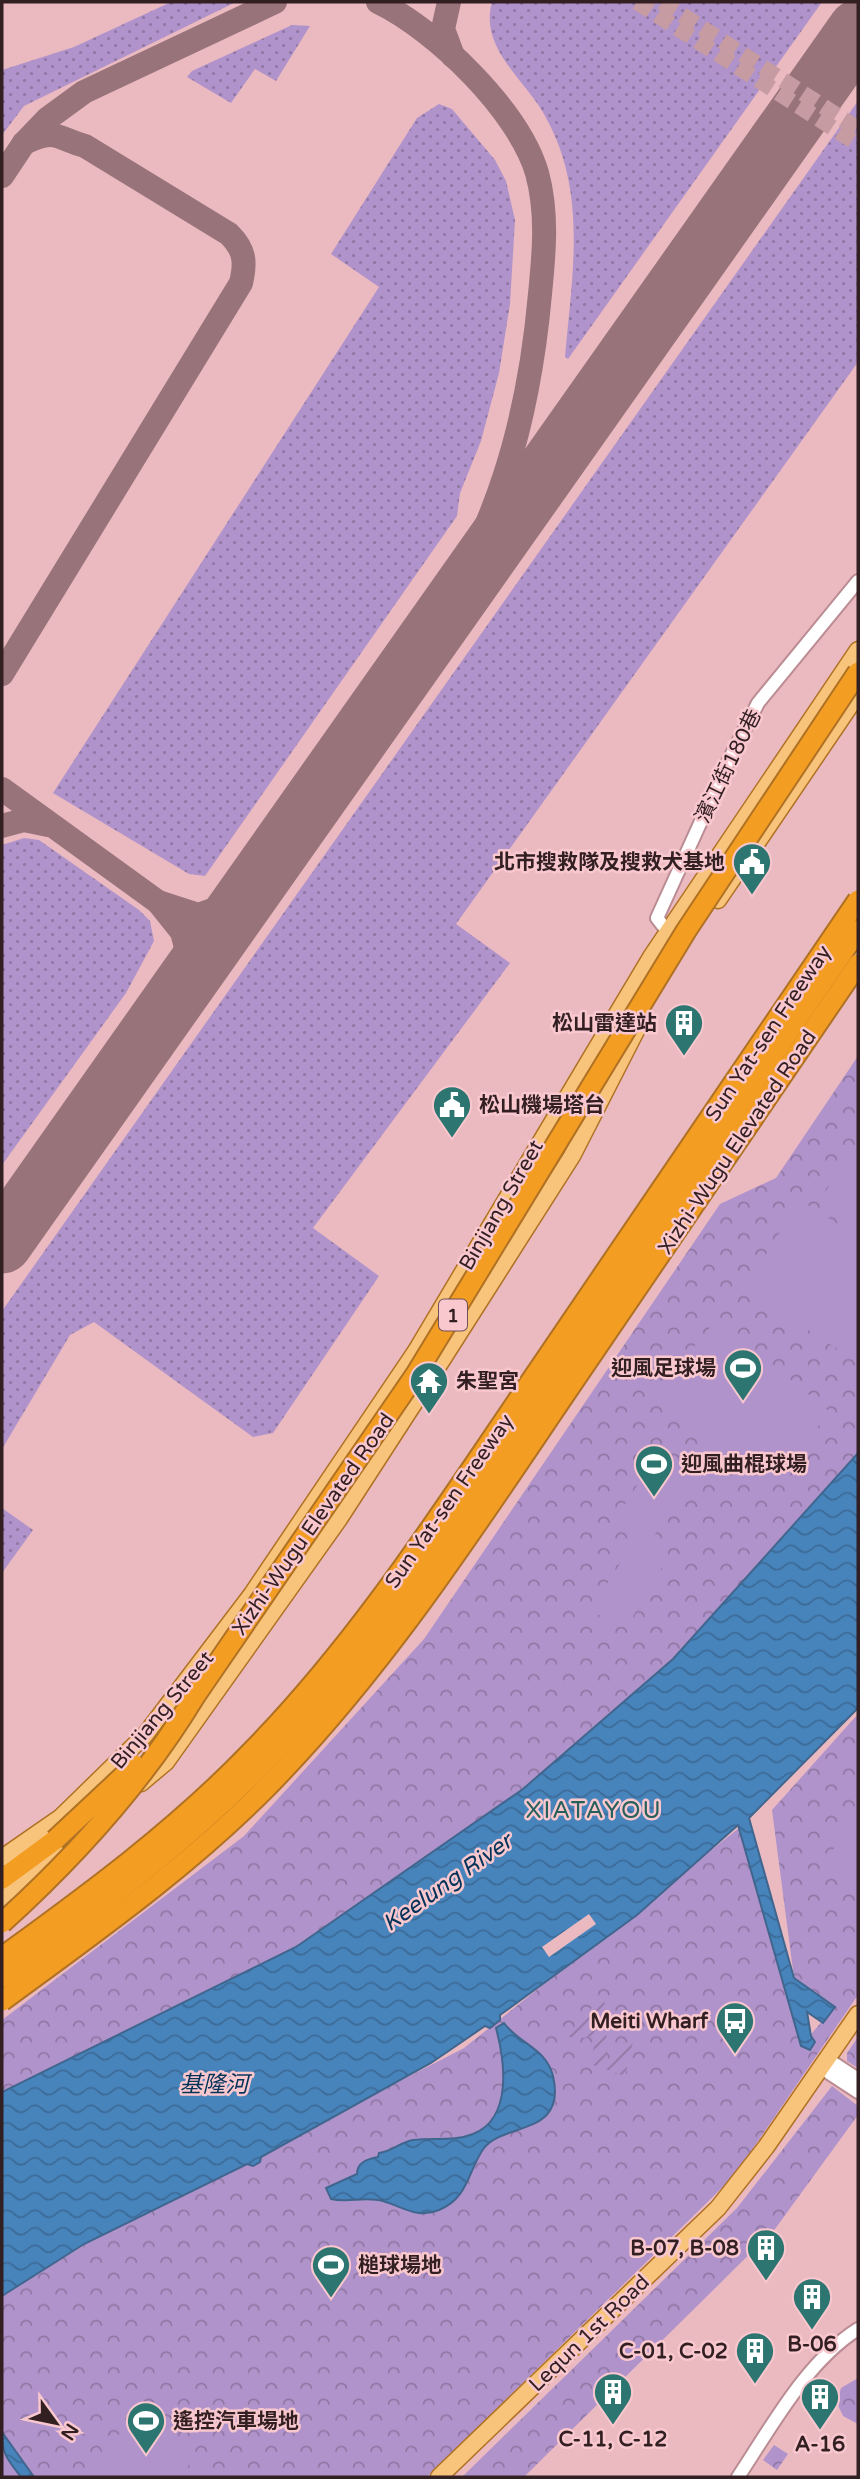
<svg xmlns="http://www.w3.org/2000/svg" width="860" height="2479" viewBox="0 0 860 2479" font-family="'Varela Round','Noto Sans TC',sans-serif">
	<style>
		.grass { fill: url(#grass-dots) }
		.park { fill: url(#park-crowns) }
		.garden { fill: url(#garden-furrows) }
		.pitch { fill: #b093cb }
		.water { fill: url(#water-waves); stroke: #41668e; stroke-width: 2 }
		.pier { fill: #ebbac1 }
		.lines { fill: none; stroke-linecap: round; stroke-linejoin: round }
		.taxiway { stroke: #98747a; stroke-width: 24 }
		.runway { stroke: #98747a; stroke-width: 61 }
		.major-tunnel { stroke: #c69ba1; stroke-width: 16; stroke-dasharray: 16 8; stroke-linecap: butt }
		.minor-casing { stroke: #bb8c93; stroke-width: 16 }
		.major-casing { stroke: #af7123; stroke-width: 19 }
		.highway-casing { stroke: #af7123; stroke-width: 23 }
		.minor { stroke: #fff; stroke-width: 12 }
		.major { stroke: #f8c47b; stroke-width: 16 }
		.highway { stroke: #f39d23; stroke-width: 19 }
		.highway-bridge-casing { stroke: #af7123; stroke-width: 23; stroke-linecap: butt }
		.highway-bridge { stroke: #f39d23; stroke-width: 19 }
		.labels { text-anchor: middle; stroke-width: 5; stroke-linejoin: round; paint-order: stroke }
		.shield { fill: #f9c7ce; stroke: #6e5156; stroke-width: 2 }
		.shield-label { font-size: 19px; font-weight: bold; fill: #321f22 }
		.street-label { font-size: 21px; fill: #321f22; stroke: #f9c7ce }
		.poi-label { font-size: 21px; font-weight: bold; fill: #321f22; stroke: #f9c7ce; text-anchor: end }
		.water-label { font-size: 23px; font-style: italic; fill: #043359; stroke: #f9c7ce }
		.quarter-label { font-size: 24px; letter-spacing: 2px; fill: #26605b; stroke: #f9c7ce }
	</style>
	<defs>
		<pattern id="grass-dots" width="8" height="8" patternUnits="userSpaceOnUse" patternTransform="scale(1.75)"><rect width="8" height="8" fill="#b093cb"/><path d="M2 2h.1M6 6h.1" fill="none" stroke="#9077a4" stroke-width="1.8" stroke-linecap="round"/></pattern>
		<pattern id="park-crowns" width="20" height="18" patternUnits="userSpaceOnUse" patternTransform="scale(1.75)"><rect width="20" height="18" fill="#b093cb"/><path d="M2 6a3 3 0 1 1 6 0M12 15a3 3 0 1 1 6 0" fill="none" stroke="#9077a4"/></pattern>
		<pattern id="garden-furrows" width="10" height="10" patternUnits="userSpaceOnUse" patternTransform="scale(1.75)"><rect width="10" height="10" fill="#b093cb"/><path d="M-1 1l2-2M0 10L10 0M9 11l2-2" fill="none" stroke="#9077a4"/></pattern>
		<pattern id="water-waves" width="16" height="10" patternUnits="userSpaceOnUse" patternTransform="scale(1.75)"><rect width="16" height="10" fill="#4784bc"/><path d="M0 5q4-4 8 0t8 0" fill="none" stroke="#3c6b98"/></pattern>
	</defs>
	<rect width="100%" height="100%" fill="#ebbac1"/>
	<g class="grass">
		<polygon points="171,2 236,2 24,106 2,135 2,70 74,47"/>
		<path d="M492 2H822L568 359 565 357C571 286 584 214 559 146 553 130 544 112 534 99 512 69 481 41 492 2Z"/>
		<polygon points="292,25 310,26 276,81 255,69 231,103 187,77 192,71"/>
		<polygon points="858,101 858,362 456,924 510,963 313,1228 379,1276 273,1433 253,1437 94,1322 70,1335 2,1449 2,1311"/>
		<polygon points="439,104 452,109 495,160 506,181 515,220 510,304 499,373 481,441 460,493 457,516 205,876 189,874 53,793 379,287 331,254 417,118"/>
		<polygon points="24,838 39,840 139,910 150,921 154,941 126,993 2,1165 2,845"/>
		<polygon points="2,1508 33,1530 2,1573"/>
	</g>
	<g class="park">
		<polygon points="858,1056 858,1453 673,1659 523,1789 296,1947 2,2092 2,2020 244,1836 424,1639 720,1204 776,1178"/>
		<polygon points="858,1714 858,1995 734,2176 427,2477 2,2477 2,2297 84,2244 464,2048 739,1828 802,2045 834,2007 794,1978 772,1810"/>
		<polygon points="858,2037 858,2068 847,2061 847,2053"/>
		<polygon points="832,2086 858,2106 858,2115 775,2229 524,2477 462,2477 737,2208"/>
		<polygon points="858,2378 858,2424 843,2416 837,2403 841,2388"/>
		<polygon points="774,2445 788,2454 777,2470 763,2460"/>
	</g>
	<polygon class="garden" points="604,1994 608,2066 635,2033 625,2076 590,2064 596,2038 566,2037"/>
	<g class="pitch">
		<polygon points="858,1143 858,1220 828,1200 825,1192"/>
		<polygon points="800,1200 858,1237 858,1362 744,1289"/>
		<polygon points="717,1319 830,1412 769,1485 656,1392"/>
		<polygon points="665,1456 688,1471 690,1480 652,1539 643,1541 620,1526 617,1516 655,1458"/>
		<path d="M631 1546C643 1544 660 1554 663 1566L629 1623 621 1627 597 1614 593 1606Z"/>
		<polygon points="858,1813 858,1885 855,1887 847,1885 825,1867 826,1860"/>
		<polygon points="122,2434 182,2448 190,2458 186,2477 103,2477 103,2453 96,2437"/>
		<polygon points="2,2450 21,2477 2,2477"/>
	</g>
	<g class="water">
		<polygon points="858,1453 858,1708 749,1818 794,1978 835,2007 823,2023 807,2012 811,2036 815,2042 810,2050 801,2046 738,1825 637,1915 500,2015 500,2020 490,2028 485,2026 431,2063 261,2157 260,2162 253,2166 247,2164 84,2244 2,2296 2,2092 296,1947 523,1789 673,1659"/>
		<path d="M504 2023C519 2044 546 2048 553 2076 567 2136 505 2122 484 2148 468 2170 469 2198 439 2210 418 2219 403 2207 383 2201 366 2196 348 2203 331 2199L326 2188 357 2174C357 2162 368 2159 378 2157L379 2153C392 2152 400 2142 413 2140 433 2137 454 2142 473 2134 514 2118 504 2058 496 2028Z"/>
		<path d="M2 2432 34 2477H21C7 2459 2 2454 2 2432Z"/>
	</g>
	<polygon class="pier" points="589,1914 596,1924 549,1957 542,1947"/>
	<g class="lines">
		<g class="taxiway">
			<polyline points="449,2 443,29 453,56"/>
			<polyline points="2,176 24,143 47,119 84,92 275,2"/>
			<path d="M2 674 241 283C246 262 245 250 229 234L85 146C54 137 57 128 24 143"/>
			<polyline points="2,789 158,902 182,932 189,959 60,1161 2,1224"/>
			<polyline points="2,826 24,820 48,825"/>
			<path d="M158 902 198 915 232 903C275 845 319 787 362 728 383 700 406 673 425 643 496 529 528 428 540 294 544 254 548 213 537 173 519 111 436 30 378 2"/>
		</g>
		<polyline class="runway" points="2,1243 858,30"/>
		<g class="major-tunnel">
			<polyline points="637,2 858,144"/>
			<polyline points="662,2 858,129"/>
		</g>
		<g class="minor-casing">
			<g id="minor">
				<polyline points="668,932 657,918 728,762 758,703 858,581"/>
				<polyline points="824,2063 829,2073 858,2092"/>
				<polyline points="824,2063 835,2064 858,2079"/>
				<path d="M738 2477C772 2426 806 2362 858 2329"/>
			</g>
		</g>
		<g class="major-casing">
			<g id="major">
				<polyline points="718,900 858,694"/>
				<polyline points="141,1783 166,1762 339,1519 442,1360 572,1156 642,1019"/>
				<polyline points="2,1858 61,1817 145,1735 252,1594 416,1351 651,957 858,650"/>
				<polyline points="2,1898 79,1836"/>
				<polyline points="439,2477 718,2208 766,2147 858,2014"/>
			</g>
		</g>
		<g class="highway-casing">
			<polyline id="highway" points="2,1879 55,1840"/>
		</g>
		<use href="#minor" class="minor"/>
		<use href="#major" class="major"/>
		<use href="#highway" class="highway"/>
		<g class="highway-bridge-casing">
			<g id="highway-bridge">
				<polyline points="55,1840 135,1765"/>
				<path d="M2 1923C76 1856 143 1782 195 1696L416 1374 686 931 858 672"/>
				<path d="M2 1957C89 1894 176 1830 251 1752 361 1640 445 1507 533 1378 641 1219 750 1059 858 900"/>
				<path d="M2 1978C102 1906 202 1831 286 1740 353 1668 409 1589 465 1509L858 930"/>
				<path d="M2 2001C93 1934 187 1868 267 1787 382 1670 471 1533 563 1397 661 1253 760 1108 858 964"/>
			</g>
		</g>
		<use href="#highway-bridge" class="highway-bridge"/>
	</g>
	<defs>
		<g id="civic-pin" transform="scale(2.0125)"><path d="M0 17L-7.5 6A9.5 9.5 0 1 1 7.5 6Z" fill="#2d7570" stroke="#f9c7ce"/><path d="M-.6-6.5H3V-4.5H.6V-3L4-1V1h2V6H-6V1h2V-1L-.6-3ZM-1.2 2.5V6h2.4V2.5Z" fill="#fff"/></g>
		<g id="building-pin" transform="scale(2.0125)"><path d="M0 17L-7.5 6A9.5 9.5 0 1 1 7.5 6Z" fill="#2d7570" stroke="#f9c7ce"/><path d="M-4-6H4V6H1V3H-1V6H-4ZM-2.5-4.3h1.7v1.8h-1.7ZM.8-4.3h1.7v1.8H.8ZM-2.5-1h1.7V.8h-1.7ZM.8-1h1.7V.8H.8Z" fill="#fff"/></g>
		<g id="stadium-pin" transform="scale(2.0125)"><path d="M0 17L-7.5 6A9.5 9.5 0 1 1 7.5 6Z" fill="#2d7570" stroke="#f9c7ce"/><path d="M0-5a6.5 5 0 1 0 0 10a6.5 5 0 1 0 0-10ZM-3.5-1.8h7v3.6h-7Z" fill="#fff"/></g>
		<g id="temple-pin" transform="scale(2.0125)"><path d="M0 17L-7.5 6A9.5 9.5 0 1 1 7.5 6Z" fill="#2d7570" stroke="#f9c7ce"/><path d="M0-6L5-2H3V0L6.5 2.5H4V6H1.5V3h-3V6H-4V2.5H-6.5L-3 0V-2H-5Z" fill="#fff"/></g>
		<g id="bus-pin" transform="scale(2.0125)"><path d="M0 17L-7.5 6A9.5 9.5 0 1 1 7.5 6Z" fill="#2d7570" stroke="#f9c7ce"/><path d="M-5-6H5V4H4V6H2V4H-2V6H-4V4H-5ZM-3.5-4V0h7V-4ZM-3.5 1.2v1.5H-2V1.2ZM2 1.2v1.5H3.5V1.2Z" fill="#fff"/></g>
	</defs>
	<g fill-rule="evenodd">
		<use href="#civic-pin" x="752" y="862"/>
		<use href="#building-pin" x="684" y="1023"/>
		<use href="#civic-pin" x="452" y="1105"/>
		<use href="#stadium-pin" x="743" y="1368"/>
		<use href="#temple-pin" x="429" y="1381"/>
		<use href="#stadium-pin" x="654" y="1464"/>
		<use href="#bus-pin" x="735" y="2021"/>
		<use href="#building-pin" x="766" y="2248"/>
		<use href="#stadium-pin" x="331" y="2265"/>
		<use href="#building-pin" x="812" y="2297"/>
		<use href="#building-pin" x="755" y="2351"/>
		<use href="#building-pin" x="613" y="2392"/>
		<use href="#building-pin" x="820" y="2397"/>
		<use href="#stadium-pin" x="146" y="2421"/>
	</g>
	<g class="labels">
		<rect class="shield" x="439" y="1299.5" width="28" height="31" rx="5"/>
		<g class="shield-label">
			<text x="453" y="1322">1</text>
		</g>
		<g class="street-label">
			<text transform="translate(728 766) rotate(-64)" y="7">濱江街180巷</text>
			<text transform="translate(768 1033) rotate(-56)" y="7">Sun Yat-sen Freeway</text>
			<text transform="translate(737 1142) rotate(-56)" y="7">Xizhi-Wugu Elevated Road</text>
			<text transform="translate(501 1205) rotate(-60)" y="7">Binjiang Street</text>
			<text transform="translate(449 1501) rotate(-55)" y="7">Sun Yat-sen Freeway</text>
			<text transform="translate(313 1524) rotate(-55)" y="7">Xizhi-Wugu Elevated Road</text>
			<text transform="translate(162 1710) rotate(-50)" y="7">Binjiang Street</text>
			<text transform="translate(589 2333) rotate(-44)" y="7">Lequn 1st Road</text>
		</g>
		<g class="poi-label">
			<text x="725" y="869">北市搜救隊及搜救犬基地</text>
			<text x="657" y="1030">松山雷達站</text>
			<text x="479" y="1112" text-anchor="start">松山機場塔台</text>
			<text x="716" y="1375">迎風足球場</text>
			<text x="456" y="1388" text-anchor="start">朱聖宮</text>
			<text x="681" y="1471" text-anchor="start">迎風曲棍球場</text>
			<text x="708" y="2028">Meiti Wharf</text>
			<text x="739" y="2255">B-07, B-08</text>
			<text x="358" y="2272" text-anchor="start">槌球場地</text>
			<text x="812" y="2351" text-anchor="middle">B-06</text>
			<text x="728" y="2358">C-01, C-02</text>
			<text x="173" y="2428" text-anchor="start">遙控汽車場地</text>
			<text x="613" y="2446" text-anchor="middle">C-11, C-12</text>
			<text x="820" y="2451" text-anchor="middle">A-16</text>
		</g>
		<g class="water-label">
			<text transform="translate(447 1882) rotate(-35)" y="8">Keelung River</text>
			<text x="214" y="2092">基隆河</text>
		</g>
		<g class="quarter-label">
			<text x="594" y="1818">XIATAYOU</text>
		</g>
	</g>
	<rect width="860" height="2479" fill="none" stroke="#321f22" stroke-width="7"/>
	<g transform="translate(56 2423) rotate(123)" stroke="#f9c7ce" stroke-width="5" paint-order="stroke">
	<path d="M0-5L12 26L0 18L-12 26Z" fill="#321f22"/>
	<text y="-10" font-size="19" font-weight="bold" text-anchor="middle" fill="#321f22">N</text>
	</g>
</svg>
